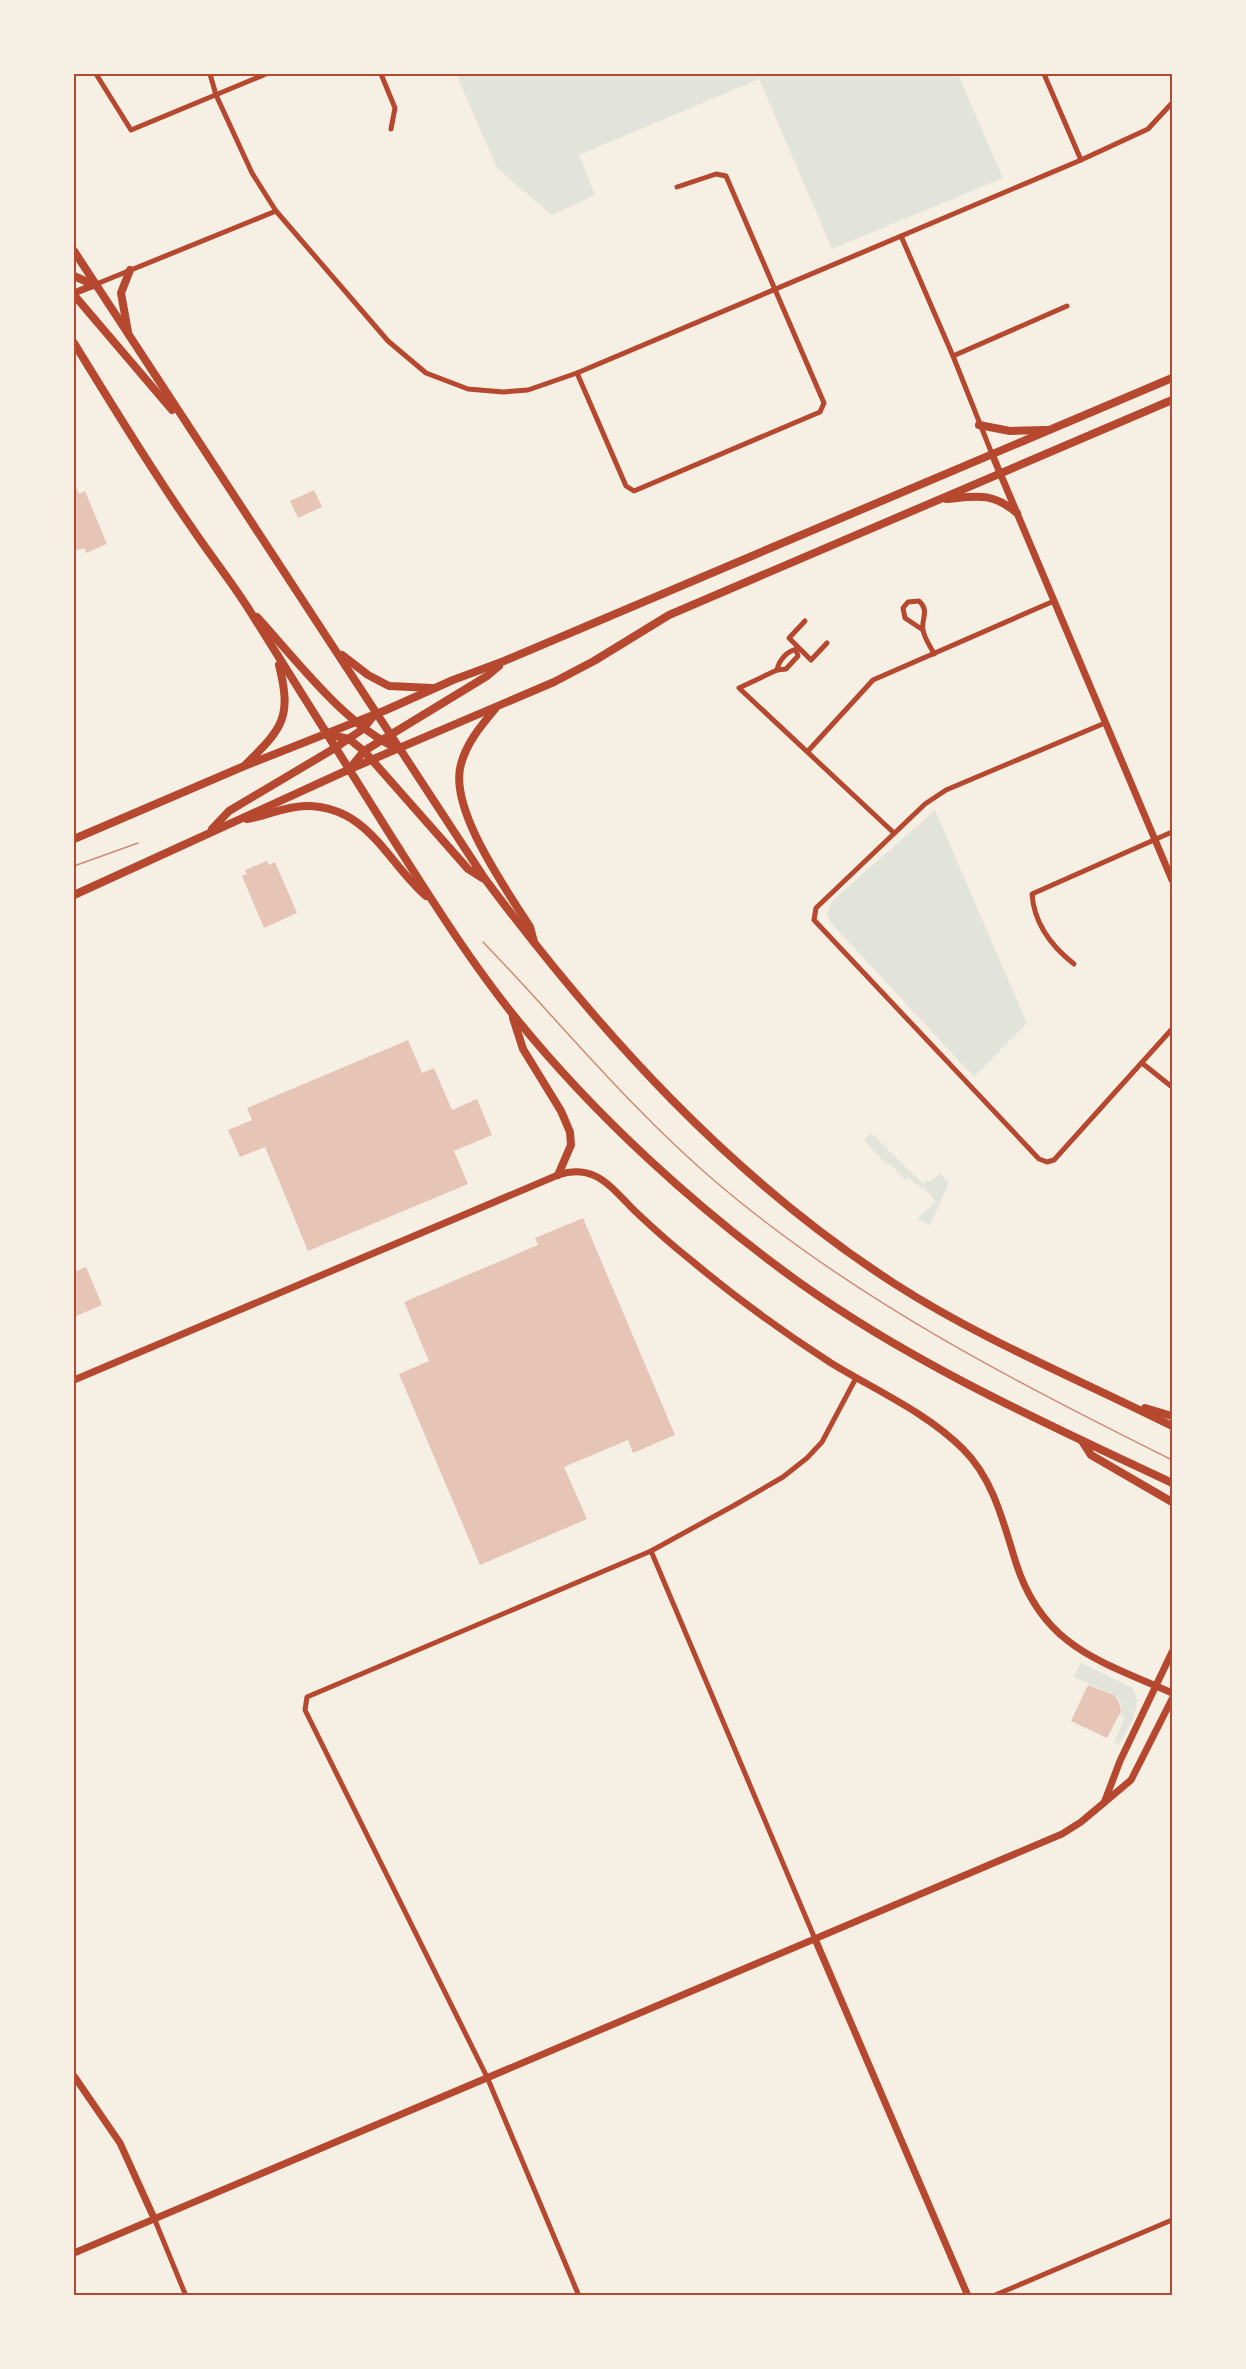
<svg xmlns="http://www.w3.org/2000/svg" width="1246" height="2369" viewBox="0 0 1246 2369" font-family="Raleway,sans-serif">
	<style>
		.green { fill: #e2e4dc }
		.building { fill: #e6c5b7 }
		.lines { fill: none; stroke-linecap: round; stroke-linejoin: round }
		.minor { stroke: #b5482f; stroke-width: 5 }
		.tertiary { stroke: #b5482f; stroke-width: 7 }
		.secondary { stroke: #b5482f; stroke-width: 8 }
		.tram { stroke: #cf8b77; stroke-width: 1.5 }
		.neatline { fill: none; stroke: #b5482f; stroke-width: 2 }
	</style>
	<rect width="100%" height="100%" fill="#f6efe4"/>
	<g class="green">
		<polygon points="456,74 958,74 1003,178 832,249 759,79 579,155 595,195 552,215 497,168"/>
		<polygon points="935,810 1027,1023 974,1077 831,923 827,914 831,902"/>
		<polygon points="871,1133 923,1184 927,1180 930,1182 940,1173 949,1183 930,1225 917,1219 936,1202 923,1187 921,1188 908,1177 905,1180 890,1164 887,1165 864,1140"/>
		<path d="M1081 1663 1131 1687C1146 1703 1127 1729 1119 1745L1114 1742 1125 1717 1120 1714 1121 1701 1110 1693 1073 1677Z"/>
	</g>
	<g class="building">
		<polygon points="74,482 79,494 85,491 107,544 86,553 84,548 74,551"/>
		<polygon points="314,490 322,507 298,518 290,501"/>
		<polygon points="267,861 269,865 275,862 297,913 264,928 242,876 247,874 245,870"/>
		<polygon points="408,1040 422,1073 434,1068 452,1110 477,1099 492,1135 454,1151 468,1184 308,1251 265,1147 240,1157 228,1130 252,1120 247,1108"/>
		<polygon points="583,1218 675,1435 633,1453 628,1440 564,1467 587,1519 480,1565 399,1374 429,1361 404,1302 538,1245 535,1238"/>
		<polygon points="86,1267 102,1305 74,1317 74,1272"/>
		<polygon points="1088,1685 1114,1695 1119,1702 1121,1711 1107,1738 1071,1721"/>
	</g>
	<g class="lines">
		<g class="minor">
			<polyline points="96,74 131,130 266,74"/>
			<polyline points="210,74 216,95 252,173 276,211 388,341 426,373 468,389 503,392 528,390 577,373 1081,160 1148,129 1172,103"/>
			<polyline points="381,74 395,108 391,129"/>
			<polyline points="1044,74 1081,160"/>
			<polyline points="901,236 953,356 992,454"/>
			<polyline points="94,285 276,211"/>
			<polyline points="953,356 1067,306"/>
			<polyline points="577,373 626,486 634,491 820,412 824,403 726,176 716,174 677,187"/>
			<polyline points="805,621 789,638 811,660 827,643"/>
			<path d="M923 630 905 618 903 608 908 602 919 601C930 611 921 618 923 630 924 638 931 647 934 654"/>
			<polyline points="796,650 798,656 786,669 777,670 739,688 894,833"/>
			<path d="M777 670C779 660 787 651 797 649"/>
			<polyline points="1105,723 946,790 925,804 816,908 814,920 1039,1159 1047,1162 1054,1160 1172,1029"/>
			<polyline points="808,751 873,680 1054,601"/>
			<path d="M1074 964C1051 946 1034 923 1032 894L1172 832"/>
			<polyline points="1142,1063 1172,1087"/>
			<polyline points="651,1551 815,1939"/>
			<polyline points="154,2218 186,2296"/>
			<polyline points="579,2296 487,2077 305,1710 307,1697 651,1551 733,1506 783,1477 807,1458 822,1442 856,1378"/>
			<polyline points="993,2296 1172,2220"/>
		</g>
		<g class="tertiary">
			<polyline points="74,293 94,285"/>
			<polyline points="992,454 1172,880"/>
			<path d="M74 1380 558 1175C570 1171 581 1170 593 1175 610 1182 624 1201 637 1213 655 1230 673 1246 692 1261 736 1298 783 1332 831 1363 875 1390 926 1412 963 1449 994 1480 1003 1522 1016 1563 1043 1647 1100 1661 1172 1693"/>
			<polyline points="1104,1803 1120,1761 1172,1652"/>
			<polyline points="815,1939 968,2296"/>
			<polyline points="74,2076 120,2143 154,2218"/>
			<polyline points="74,2253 1062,1834 1081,1822 1131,1780 1172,1699"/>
		</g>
		<g class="secondary">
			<path d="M74 251 485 879C601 1034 731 1178 895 1284 982 1340 1080 1380 1172 1426"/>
			<polyline points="74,276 94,285"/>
			<polyline points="74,295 172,410"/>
			<polyline points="128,332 121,293 130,270"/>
			<path d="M74 343C112 405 150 468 192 528 210 555 231 581 248 608 296 684 343 760 391 836 430 897 469 960 515 1017 595 1116 697 1209 800 1283 915 1365 1045 1423 1172 1483"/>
			<polyline points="979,425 1010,431 1046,430"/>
			<path d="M947 499C977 496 992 492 1017 513"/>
			<path d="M257 617C298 662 344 724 398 749"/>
			<polyline points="342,655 368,675 389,686 432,688"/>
			<path d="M495 709C481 726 467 742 461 764 448 808 506 889 530 927L534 942"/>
			<polyline points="326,734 349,739 364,751 468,869 482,878"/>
			<path d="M246 764C283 728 292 717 279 665"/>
			<polyline points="351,767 364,751 487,676 499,666"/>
			<path d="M247 819C267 816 285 806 306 806 368 806 386 861 426 896"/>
			<polyline points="212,829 229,811 335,748 363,729 375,714"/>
			<polyline points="74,839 242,767 386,710 453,680 504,661 1172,378"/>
			<polyline points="74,895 350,769 554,682 594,661 669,615 1172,400"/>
			<polyline points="513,1018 523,1049 561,1111 570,1132 571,1145 558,1175"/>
			<polyline points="1145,1408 1172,1416"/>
			<polyline points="1082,1441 1091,1455 1172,1502"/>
		</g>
		<g class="tram">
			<polyline points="74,866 138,843"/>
			<path d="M483 942C561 1023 631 1110 717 1183 855 1300 1012 1380 1172 1460"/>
		</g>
	</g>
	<rect width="1246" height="2369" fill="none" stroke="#f6efe4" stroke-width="150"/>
	<rect x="75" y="75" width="1096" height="2219" class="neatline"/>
</svg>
